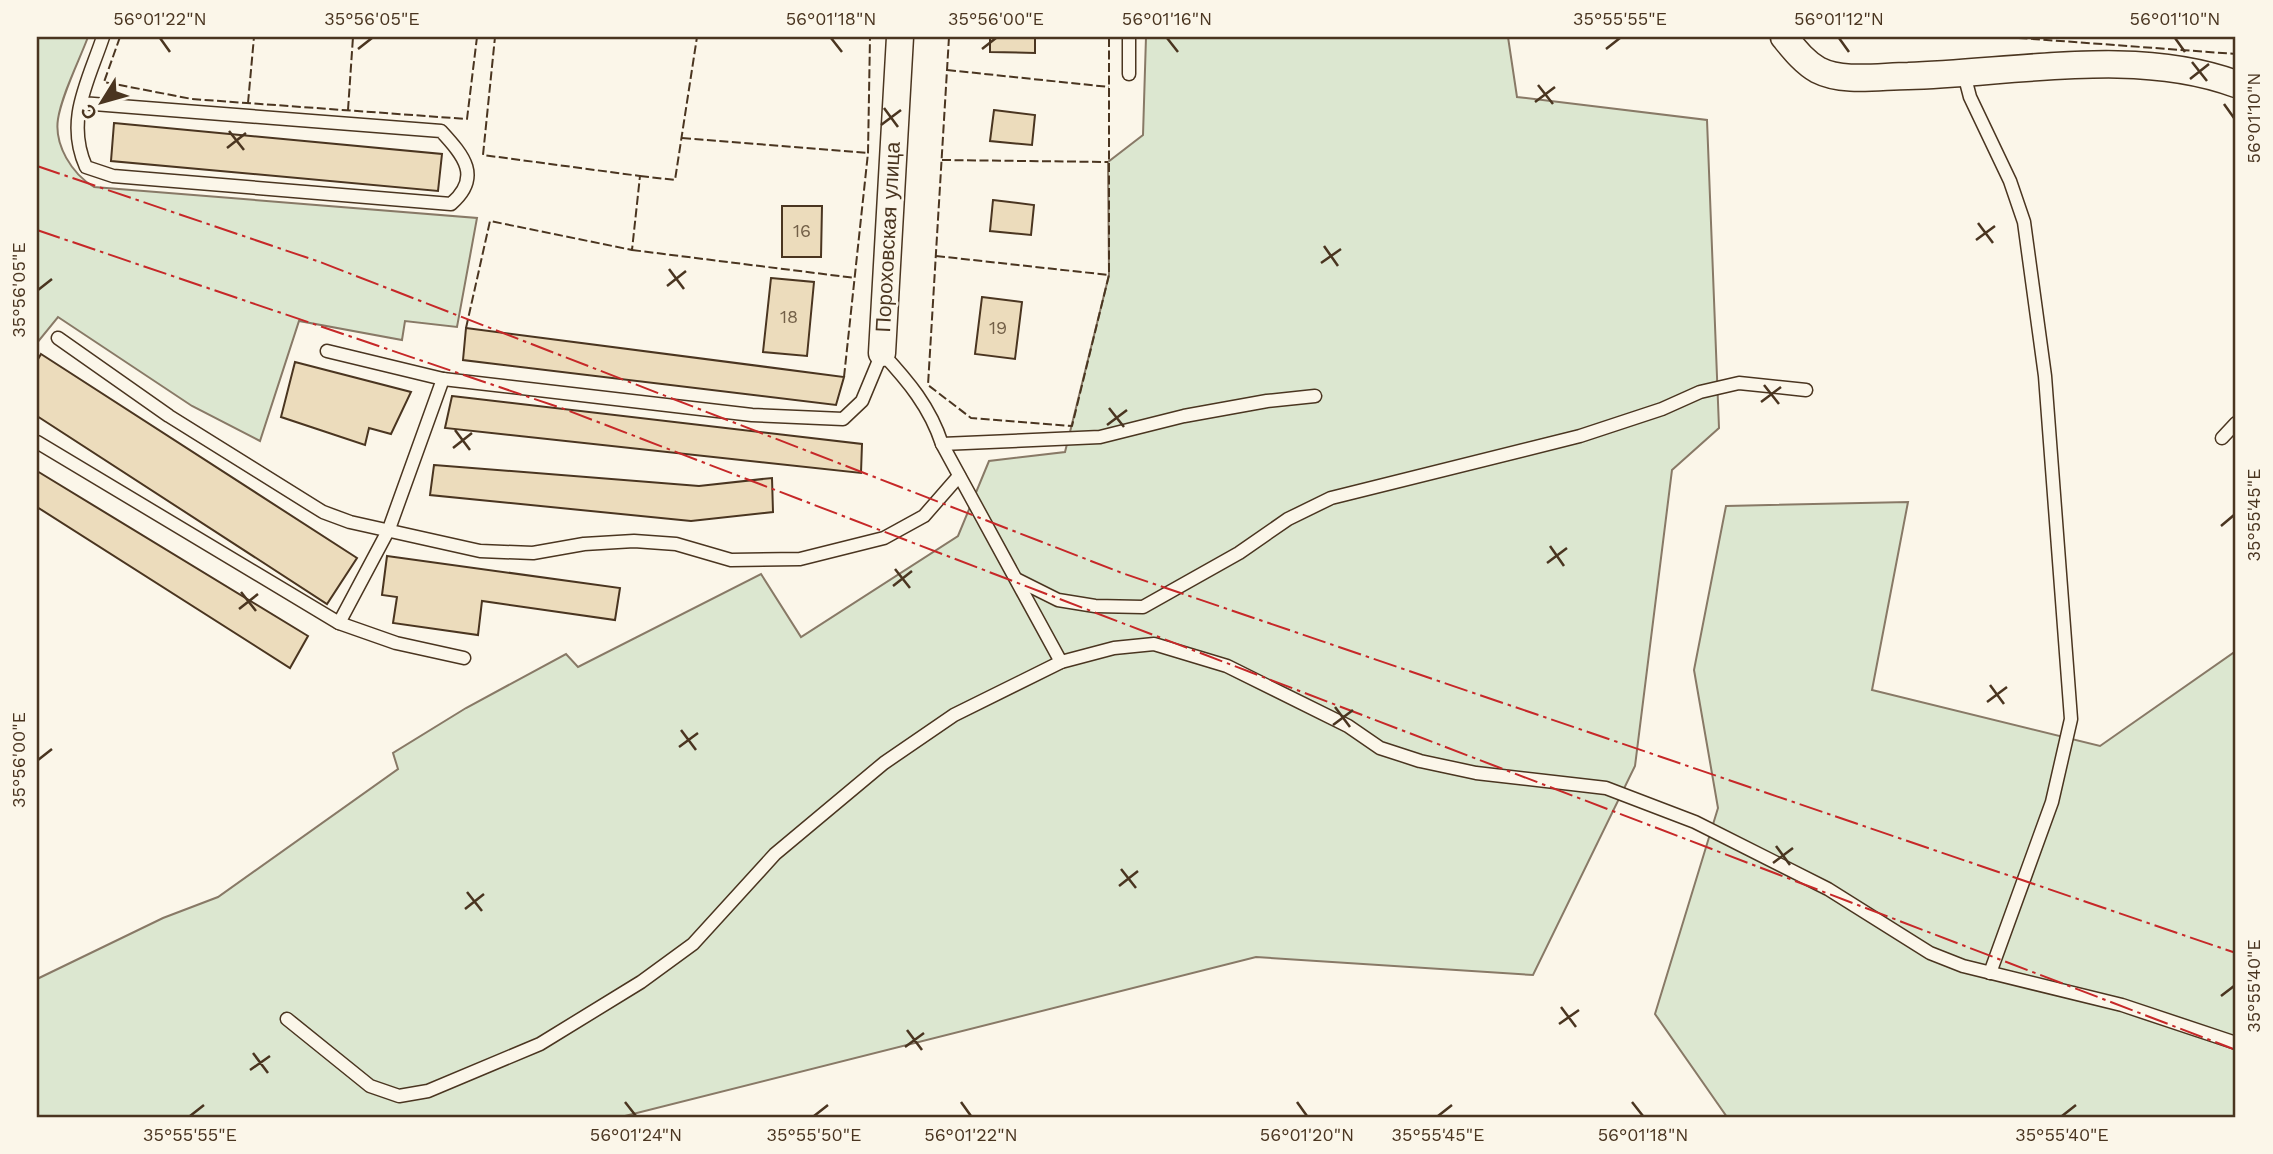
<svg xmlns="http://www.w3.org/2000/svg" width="2273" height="1154" viewBox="0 0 2273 1154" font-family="'Work Sans',sans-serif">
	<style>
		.green { fill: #dce7d0; stroke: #887966; stroke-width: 2 }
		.building { fill: #ecdcbc; stroke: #4a3520; stroke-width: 2 }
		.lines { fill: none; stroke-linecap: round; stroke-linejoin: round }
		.lane-casing { stroke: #4a3520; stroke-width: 15 }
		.street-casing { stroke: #4a3520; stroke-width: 29 }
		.lane { stroke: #fbf6e9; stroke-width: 12 }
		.street { stroke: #fbf6e9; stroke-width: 26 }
		.fence { stroke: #4a3520; stroke-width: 2; stroke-dasharray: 9 3.5; stroke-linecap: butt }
		.power { stroke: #c62828; stroke-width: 2; stroke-dasharray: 24 5 3.5 5; stroke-linecap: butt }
		.ticks { fill: none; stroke: #4a3520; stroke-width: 2.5 }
		.labels { text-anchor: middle; stroke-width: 5; stroke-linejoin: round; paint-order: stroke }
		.number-label { font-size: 18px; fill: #725f47 }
		.street-label { font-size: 21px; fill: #4a3520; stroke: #fbf6e9 }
		.neatline { fill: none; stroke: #4a3520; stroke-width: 2.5 }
		.ticks-label { font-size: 18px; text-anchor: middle; fill: #4a3520 }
	</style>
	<rect width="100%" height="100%" fill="#fbf6e9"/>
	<g class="green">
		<path d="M37 37H88C79 61 62 94 58 119 54 145 72 174 94 187L477 218 457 327 405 321 402 340 299 321 260 441 192 406 58 317 37 343Z"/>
		<polygon points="1146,37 1508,37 1517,97 1707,120 1719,428 1672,470 1635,766 1533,975 1256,957 621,1117 37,1117 37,979 163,918 218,897 398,769 393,753 466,708 566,654 578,667 761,574 801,637 958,536 989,461 1065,452 1109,275 1108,162 1143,135"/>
		<polygon points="1908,502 1872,690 2100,746 2236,651 2236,1117 1727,1117 1655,1014 1718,808 1694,670 1726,506"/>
	</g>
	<g class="building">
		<polygon points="990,37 1035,37 1035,53 990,52"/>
		<polygon points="994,110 1035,115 1032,145 990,141"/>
		<polygon points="114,123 442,154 438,191 111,161"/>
		<polygon points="993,200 1034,205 1031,235 990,231"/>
		<polygon points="782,206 822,206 821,257 782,257"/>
		<polygon points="771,278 814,282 807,356 763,352"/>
		<polygon points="982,297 1022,302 1015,359 975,354"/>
		<polygon points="466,328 844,377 836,405 463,360"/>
		<polygon points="41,354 357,558 327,604 37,416 37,361"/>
		<polygon points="295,362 411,392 391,434 369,428 365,445 281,417"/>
		<polygon points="452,396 862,444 861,473 445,428"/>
		<polygon points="434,465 699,486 772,478 773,512 691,521 430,495"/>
		<polygon points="37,471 308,636 290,668 37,507"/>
		<polygon points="387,556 620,588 615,620 482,601 478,635 393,623 397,597 382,595"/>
	</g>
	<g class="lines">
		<g class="lane-casing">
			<g id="lane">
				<polyline points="1129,74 1129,37"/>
				<polyline points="1964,74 1970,97 2010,181 2024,222 2045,376 2071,719 2052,802 1990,973"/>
				<path d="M81 103 441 131C464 156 482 177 451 204L113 176 86 167C65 120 88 82 103 37"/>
				<polyline points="58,338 169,416 323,512 350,522 480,551 533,553 584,544 634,541 676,544 731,560 800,559 884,538 924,516 959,476"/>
				<path d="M327 351 443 379 752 415 843 419 862 401 882 353C908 381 930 407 942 444L1061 662"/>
				<polyline points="2222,438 2236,423"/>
				<polyline points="37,442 339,623 396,643 464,658"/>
				<polyline points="942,444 1100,437 1184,416 1267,401 1315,396"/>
				<polyline points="1018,580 1058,600 1095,606 1143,607 1239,553 1288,519 1331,498 1580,436 1662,409 1700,392 1739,383 1806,390"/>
				<polyline points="339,623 389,529 443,379"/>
				<polyline points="287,1019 370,1086 399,1096 428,1091 540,1044 641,982 693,944 775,854 884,763 954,715 1061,662 1114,648 1154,644 1227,666 1348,726 1380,748 1420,761 1476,773 1606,788 1695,822 1828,889 1930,953 1963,966 2122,1005 2236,1043"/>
			</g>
		</g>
		<g class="street-casing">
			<g id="street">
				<path d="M1784 37C1794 49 1804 62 1818 70 1843 83 1881 76 1908 76 2013 73 2136 47 2236 84"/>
				<polyline points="882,353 900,37"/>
			</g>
		</g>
		<use href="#lane" class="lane"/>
		<use href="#street" class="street"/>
		<g class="fence">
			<polyline points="120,37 104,82 192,99 467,119 477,37"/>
			<polyline points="949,37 928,385 971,418 1072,426 1109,275 1109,37"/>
			<polyline points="2006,37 2236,54"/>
			<polyline points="947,70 1109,87"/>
			<polyline points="248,103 254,37"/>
			<polyline points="348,110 353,37"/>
			<polyline points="682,138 868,153"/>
			<polyline points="942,160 1108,162"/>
			<polyline points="640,176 675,180 697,37"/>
			<polyline points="632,250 855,278"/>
			<polyline points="936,256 1109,275"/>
			<polyline points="466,328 490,221 632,250 640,176 483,155 495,37"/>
			<polyline points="844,377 868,153 870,37"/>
		</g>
		<g class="power">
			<polyline points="37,166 320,262 1122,573 2236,953"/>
			<polyline points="37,230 564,409 2236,1050"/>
		</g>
	</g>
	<path class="ticks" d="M160 38 170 52M831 38 842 52M1167 38 1178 52M1839 38 1849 52M2175 38 2185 52M358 49 372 38M982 49 996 38M1606 49 1620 38M2192 62 2207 81M2190 79 2209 64M1538 85 1553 104M1535 102 1555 87M2224 104 2234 118M884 108 898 127M881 125 901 110M229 131 244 150M227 148 246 133M1978 223 1993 243M1976 240 1995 226M1324 246 1338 266M1321 263 1341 249M669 269 684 289M667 286 686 271M38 290 52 279M1764 385 1779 404M1761 402 1781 387M1109 408 1124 427M1107 425 1127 410M455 430 470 450M453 448 472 433M2221 526 2234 515M1550 546 1564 566M1547 563 1567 548M895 569 910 588M893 586 912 571M241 592 256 611M239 609 258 594M1990 685 2004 704M1987 702 2007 687M1335 707 1350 727M1333 725 1353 710M681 730 696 750M679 747 698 733M38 760 52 749M1776 846 1790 865M1773 863 1793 848M1121 869 1136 888M1119 886 1138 871M467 892 482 911M465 909 484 894M2221 996 2234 986M1561 1007 1576 1027M1559 1024 1579 1010M907 1030 922 1050M905 1047 924 1033M253 1053 268 1073M250 1070 270 1056M625 1102 636 1116M961 1102 971 1116M1297 1102 1307 1116M1632 1102 1643 1116M190 1116 204 1105M814 1116 828 1105M1438 1116 1452 1105M2062 1116 2076 1105"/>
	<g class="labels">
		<g class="number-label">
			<text x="802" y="237">16</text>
			<text x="789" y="323">18</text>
			<text x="998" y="334">19</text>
		</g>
		<g class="street-label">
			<text transform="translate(888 237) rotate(-87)" y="7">Пороховская улица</text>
		</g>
	</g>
	<rect width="2273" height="1154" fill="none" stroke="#fbf6e9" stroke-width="77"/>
	<g transform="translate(102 102) rotate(233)" stroke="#fbf6e9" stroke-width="5" paint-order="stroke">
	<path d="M0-5L12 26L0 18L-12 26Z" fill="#4a3520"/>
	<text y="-10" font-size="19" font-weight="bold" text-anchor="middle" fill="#4a3520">С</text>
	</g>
	<rect x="38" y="38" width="2196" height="1078" class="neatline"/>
	<g class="ticks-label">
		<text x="160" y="25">56°01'22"N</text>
		<text x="372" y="25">35°56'05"E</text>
		<text x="831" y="25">56°01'18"N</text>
		<text x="996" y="25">35°56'00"E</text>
		<text x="1167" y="25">56°01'16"N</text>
		<text x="1620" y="25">35°55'55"E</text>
		<text x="1839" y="25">56°01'12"N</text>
		<text x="2175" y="25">56°01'10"N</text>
		<text transform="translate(2254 118) rotate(-90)" y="6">56°01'10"N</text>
		<text transform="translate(19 290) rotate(-90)" y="6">35°56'05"E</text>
		<text transform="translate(2254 515) rotate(-90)" y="6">35°55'45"E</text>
		<text transform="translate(19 760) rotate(-90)" y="6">35°56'00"E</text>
		<text transform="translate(2254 986) rotate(-90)" y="6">35°55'40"E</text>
		<text x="190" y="1141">35°55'55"E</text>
		<text x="636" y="1141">56°01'24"N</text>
		<text x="814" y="1141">35°55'50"E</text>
		<text x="971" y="1141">56°01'22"N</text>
		<text x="1307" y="1141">56°01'20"N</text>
		<text x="1438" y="1141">35°55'45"E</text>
		<text x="1643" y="1141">56°01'18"N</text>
		<text x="2062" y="1141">35°55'40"E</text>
	</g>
</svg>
